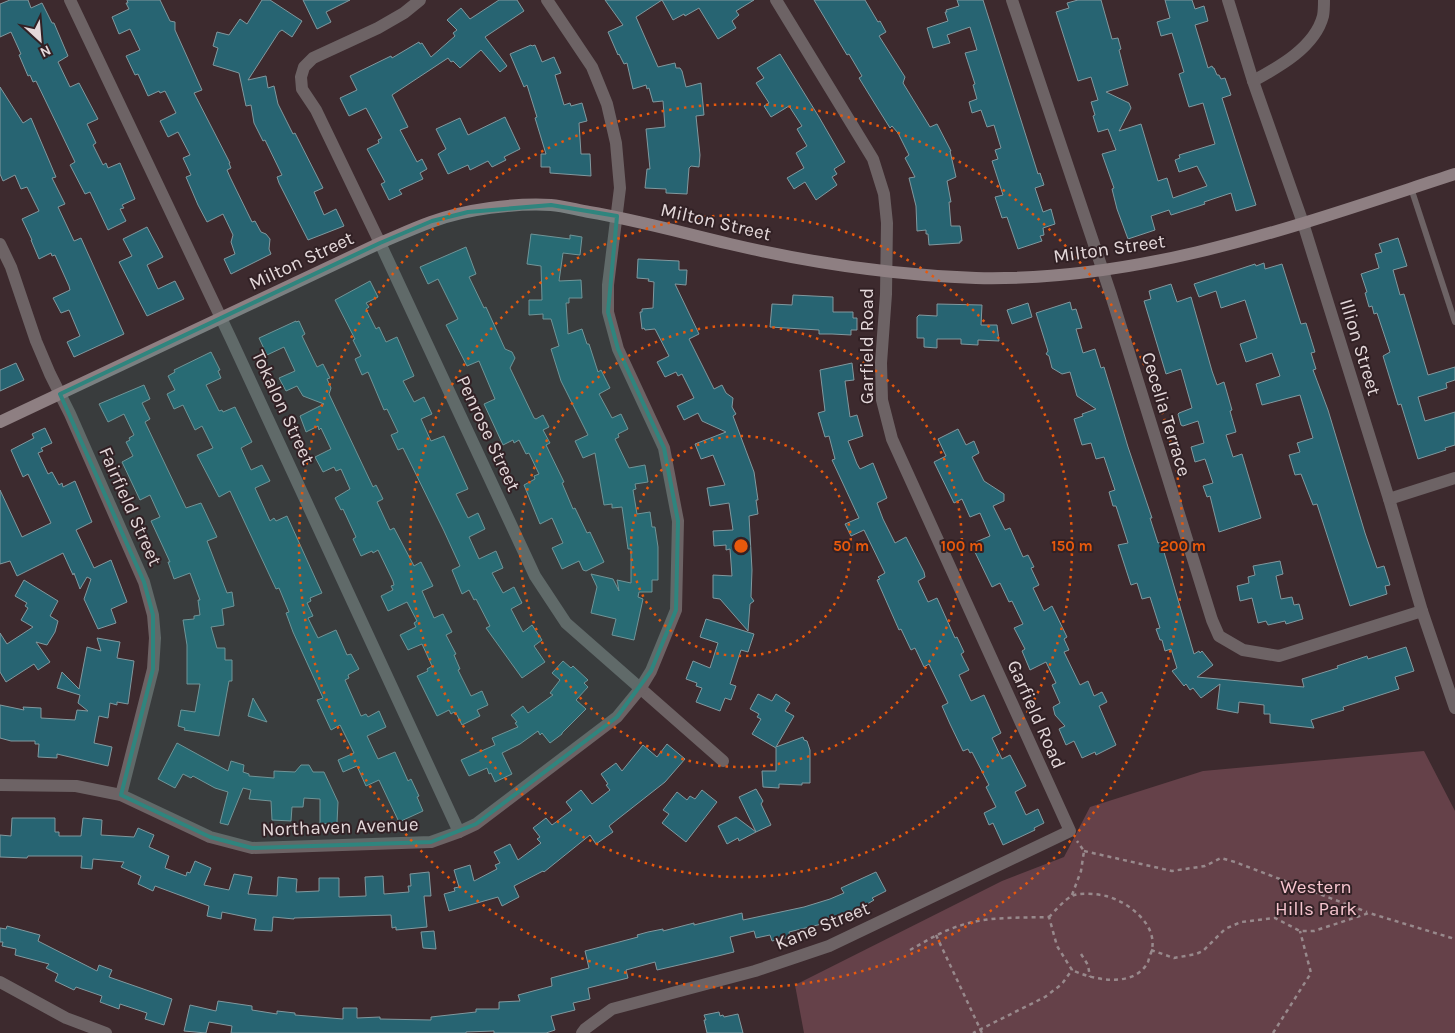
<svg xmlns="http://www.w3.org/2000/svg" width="1455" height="1033" viewBox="0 0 1455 1033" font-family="Karla,sans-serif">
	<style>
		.green { fill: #654149 }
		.building { fill: #276472; stroke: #81989e }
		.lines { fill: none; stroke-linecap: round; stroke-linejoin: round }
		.path { stroke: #98898c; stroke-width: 2.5; stroke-dasharray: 4 4; stroke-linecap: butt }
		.service { stroke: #6d6365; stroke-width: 6 }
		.minor { stroke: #6d6365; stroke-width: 12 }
		.tertiary { stroke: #6d6365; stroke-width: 12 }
		.secondary { stroke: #8e7f82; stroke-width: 12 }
		.marked { fill: #2f857e; fill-opacity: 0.2; stroke: #2f857e; stroke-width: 4; stroke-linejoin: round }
		.ring { fill: none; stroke: #e8590c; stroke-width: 2.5; stroke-dasharray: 2.5 5 }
		.labels { text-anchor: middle; stroke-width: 4; stroke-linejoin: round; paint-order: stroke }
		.street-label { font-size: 19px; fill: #e4d8da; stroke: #322125 }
		.park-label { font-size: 19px; fill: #f6c5cf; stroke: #322125 }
		.centre { fill: #e8590c; stroke: #322125; stroke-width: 2.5 }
		.ring-label { font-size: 15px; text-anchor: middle; font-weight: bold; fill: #e8590c; stroke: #322125; stroke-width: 4; stroke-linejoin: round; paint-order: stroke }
	</style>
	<rect width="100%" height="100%" fill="#3d2a2e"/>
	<polygon class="green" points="1424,751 1455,811 1455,1033 804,1033 795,985 1002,881 1064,857 1090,807 1203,771"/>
	<g class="building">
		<polygon points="10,0 28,0 31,8 42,3 52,23 54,23 68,56 58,62 70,87 79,83 98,119 87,124 96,143 93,145 103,165 106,163 108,168 120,163 135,199 122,205 124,208 120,209 126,221 108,230 90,192 85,194 70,165 75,162 36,81 33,82 30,75 28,76 19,55 21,54 11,32 0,37 0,4"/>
		<polygon points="127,0 160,0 170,21 175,22 175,30 202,90 194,93 230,163 229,163 231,168 227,170 230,177 252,222 255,221 261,232 266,234 270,239 269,249 271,254 231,274 224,259 235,254 231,242 233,235 223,214 207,222 198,205 186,177 191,175 183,158 190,155 178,132 168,137 160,121 176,113 165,91 160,93 159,91 148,96 138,74 135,75 126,56 140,50 130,29 119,34 112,17 129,9 126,3 128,3"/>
		<polygon points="262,0 270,0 302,21 292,37 282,30 279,32 248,80 266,76 268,88 274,86 278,104 293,134 295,133 323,188 314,192 324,215 336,209 344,226 308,240 279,183 277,177 282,175 265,140 263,141 254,123 251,105 246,106 239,73 213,65 218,48 213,46 217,32 229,35 240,19 247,24"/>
		<polygon points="303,0 350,0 326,12 331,22 317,29"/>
		<polygon points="499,0 517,0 524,11 485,37 507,66 500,72 481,50 460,68 453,61 451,62 448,58 392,95 408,127 400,130 417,162 422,159 427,169 420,173 423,179 399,190 402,194 389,200 381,184 385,182 367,149 379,143 378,140 382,138 366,108 349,116 340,98 357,90 350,76 391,56 392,58 419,42 420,44 422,43 431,57 455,36 453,33 457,30 447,20 461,8 470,19"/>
		<polygon points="605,0 754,0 736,11 739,15 732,21 736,28 718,39 699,8 685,16 684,14 673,20 662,0 636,17 658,67 675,63 676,68 680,68 682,71 686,87 701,83 704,115 696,116 700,155 699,167 691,166 689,168 687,194 666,193 666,189 645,188 647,169 650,169 646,129 665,127 663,101 653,102 649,88 647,89 646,85 633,89 627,63 624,64 619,54 618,55 608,32 623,25"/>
		<polygon points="814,0 865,0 878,22 880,21 886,32 879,36 905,77 903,83 930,127 937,124 951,151 950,151 956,177 947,181 951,202 949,202 951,226 960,226 962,241 960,241 960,243 929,245 928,234 926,234 926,230 917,231 916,206 909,178 915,177 905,158 909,155 898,133 892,126 890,128 875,104 859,78 862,76 849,54 847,55"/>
		<polygon points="957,0 983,0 1038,174 1040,173 1044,185 1035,188 1043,212 1051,209 1055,224 1043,228 1044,235 1040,236 1042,241 1018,249 1007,217 1002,218 995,197 1003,195 992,161 998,159 995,150 1001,148 994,125 987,127 981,110 972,113 969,102 977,99 973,85 975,84 965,53 977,50 970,27 947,35 950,43 933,48 927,28 948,21 945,12 947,12 946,10 959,6"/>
		<polygon points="1078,0 1101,0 1112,39 1118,38 1121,49 1119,50 1128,85 1106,92 1129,103 1131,108 1119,131 1141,124 1158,181 1167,178 1173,198 1207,186 1197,166 1179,172 1175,160 1180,158 1179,155 1215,144 1203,103 1189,107 1179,74 1184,72 1172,33 1161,36 1157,22 1170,18 1165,0 1192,0 1195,9 1204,6 1208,21 1195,25 1208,68 1212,66 1213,68 1214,68 1217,75 1219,75 1221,79 1225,78 1231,95 1222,98 1256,205 1236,211 1231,193 1204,202 1205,204 1171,215 1169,210 1151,216 1155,230 1128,239 1117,209 1112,189 1114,188 1102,154 1116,150 1108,129 1098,132 1093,116 1095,115 1091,102 1098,100 1091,77 1078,81 1056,12 1069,8 1067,3"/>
		<polygon points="531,45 532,46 535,45 542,62 554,57 561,73 555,75 564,105 570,103 571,106 582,103 587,121 579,123 581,154 590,154 591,176 550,173 550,167 541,167 541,154 546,154 535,118 537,117 527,85 524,87 510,54"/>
		<polygon points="780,54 819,117 845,162 834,169 837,174 832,177 837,185 816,200 805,182 794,189 787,178 804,168 796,153 807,146 797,129 802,126 789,106 771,117 764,106 769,103 756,83 764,78 757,68"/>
		<polygon points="0,87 23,123 31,118 56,177 52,178 65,204 58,207 74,241 81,238 124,334 74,357 67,342 80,336 69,310 61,313 53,298 70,290 69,286 55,255 52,256 51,253 39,259 31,240 32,240 22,219 39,211 27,187 21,189 15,175 3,181 0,174"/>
		<polygon points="505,117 520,149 504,157 506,160 492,167 488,161 470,170 468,165 448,174 438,154 446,149 436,129 460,118 468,135"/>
		<polygon points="147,227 163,257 147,265 158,289 175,281 184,299 147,316 119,262 132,256 123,239"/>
		<polygon points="531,234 570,239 570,235 582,237 580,255 563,253 559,281 581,280 582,298 569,298 569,303 566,303 568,334 582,329 587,344 589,344 598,372 601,370 610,388 599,394 612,418 621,414 628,429 618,434 619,437 615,439 629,468 645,465 648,482 635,484 636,489 633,490 637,514 650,512 652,527 655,527 658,547 658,580 652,580 652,592 639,592 638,597 643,599 634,640 612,635 616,619 591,613 597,587 591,574 613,579 619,591 617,580 631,583 631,549 628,549 622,507 612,508 612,504 604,505 595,453 583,458 575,441 588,435 561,381 551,349 559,346 551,319 543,319 543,314 529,315 529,300 542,300 541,266 527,264"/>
		<polygon points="1398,238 1407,266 1393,270 1400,295 1404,294 1428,375 1455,367 1455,380 1446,383 1447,388 1418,397 1425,421 1455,412 1455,445 1445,448 1446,450 1418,459 1401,404 1398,405 1383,356 1390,352 1377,313 1374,314 1372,306 1369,307 1365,293 1367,292 1361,274 1379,268 1375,254 1382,252 1379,244"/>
		<polygon points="466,247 476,274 469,277 484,308 486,307 505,349 512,352 515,358 510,368 534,418 536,419 543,415 549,427 543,430 550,443 546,445 564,482 562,483 573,509 575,508 587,533 590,532 604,562 586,571 583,570 579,561 562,569 552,548 563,543 552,518 540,524 524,485 535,479 534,476 539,474 529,453 526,454 519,440 514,443 513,440 503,445 484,404 495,399 479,361 467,366 446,325 458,319 438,279 428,284 420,267"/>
		<polygon points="638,259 679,261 679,270 687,270 686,285 675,284 699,334 689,339 714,389 722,385 726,393 733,398 732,407 736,414 733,416 754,472 758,500 756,500 758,514 749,516 752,570 751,597 754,601 750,604 748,631 720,599 713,598 713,575 732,576 730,549 726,550 726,545 714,546 713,531 733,530 729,503 710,506 707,488 725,485 713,455 701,459 695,444 726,432 702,421 698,413 684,420 677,406 694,398 682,374 678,376 676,372 665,377 657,362 669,356 655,329 645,330 644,328 642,329 640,312 642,312 642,309 653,308 654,282 648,281 649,279 637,278"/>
		<polygon points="1264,263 1265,269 1282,264 1301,324 1306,323 1315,352 1311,353 1316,369 1313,370 1328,410 1365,533 1377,568 1384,566 1390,585 1385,586 1387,594 1350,606 1317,504 1313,505 1301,474 1295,475 1289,455 1300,452 1297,443 1313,438 1300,395 1262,405 1256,384 1280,376 1272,353 1246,362 1240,344 1257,338 1245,300 1221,308 1216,291 1199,297 1194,284 1255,264 1256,266"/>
		<polygon points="370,281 378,297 366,303 369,307 366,309 376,329 379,327 386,342 397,337 414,376 403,381 414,402 424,397 432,414 421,419 431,441 444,436 468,489 456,494 468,518 478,513 485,529 469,537 479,559 496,551 503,568 492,573 503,593 514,587 522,603 511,609 523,632 532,625 542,640 534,646 545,662 522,678 486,628 490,626 476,599 474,600 469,590 462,594 452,570 460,566 444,531 403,448 398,450 391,435 398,432 387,409 384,410 368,372 362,375 355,359 361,356 353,340 355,339 335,300"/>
		<polygon points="1171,284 1177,302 1191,297 1212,371 1217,385 1224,382 1232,410 1230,411 1236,432 1226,435 1233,457 1242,454 1261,518 1219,532 1210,496 1207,497 1203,486 1213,483 1205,459 1195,462 1191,447 1204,443 1198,421 1183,426 1181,425 1178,414 1179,413 1192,408 1181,369 1166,374 1144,301 1151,299 1149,291"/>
		<polygon points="793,295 833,297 833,312 853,312 853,318 857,318 857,330 851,330 851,335 832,334 819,334 819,330 770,327 772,304 792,305"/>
		<polygon points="1070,302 1072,310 1076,309 1082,328 1076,329 1083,353 1095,349 1101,368 1104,367 1128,447 1152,518 1150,518 1158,543 1161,542 1194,654 1199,651 1200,653 1202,651 1213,665 1197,677 1304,687 1302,679 1338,668 1337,666 1367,656 1368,659 1406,647 1414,671 1395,677 1399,689 1343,707 1344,710 1311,720 1314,728 1270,723 1270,714 1264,714 1264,705 1239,702 1238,713 1217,709 1220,684 1201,698 1193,688 1190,690 1186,684 1184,686 1172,671 1177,668 1171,649 1165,651 1162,640 1160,640 1156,629 1160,628 1150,597 1142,599 1137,583 1131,585 1118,545 1128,543 1116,506 1113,506 1109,492 1115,490 1104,457 1096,459 1091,443 1082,445 1074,419 1083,416 1082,414 1096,409 1077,396 1070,372 1062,374 1052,368 1049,356 1046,354 1048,351 1036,313"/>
		<polygon points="1028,303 1032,317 1012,324 1007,310"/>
		<polygon points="937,304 982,305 981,325 997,325 999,341 978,340 978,345 961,344 961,339 937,339 937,348 924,347 924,338 917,338 917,317 919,315 937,316"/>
		<polygon points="296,321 296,322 299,321 305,334 302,336 317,367 323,364 330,378 327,379 331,388 329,394 373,487 376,485 383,499 377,502 390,530 394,528 414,566 421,562 433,586 422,591 434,618 443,614 452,632 446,635 456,654 454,655 460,669 458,670 471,696 482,691 488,705 477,710 480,716 462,725 457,715 454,712 451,714 449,710 437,716 417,676 428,671 427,669 432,666 422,644 408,650 400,635 416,627 414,623 417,621 407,602 388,611 381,596 393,590 391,586 394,585 393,581 378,550 373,553 372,551 361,556 353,539 356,537 343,509 341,510 335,498 350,489 341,469 336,471 334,467 323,472 315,457 331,449 321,428 319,430 318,426 306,432 300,416 324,404 303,396 297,386 286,391 279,378 295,371 284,347 267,355 259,338"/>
		<polygon points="211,352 220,370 218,371 221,378 206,385 219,411 222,410 223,412 235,407 252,442 241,448 251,470 262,465 270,481 255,488 270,521 274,518 276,521 287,516 322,593 310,598 311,601 307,603 313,616 308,618 318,638 336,630 347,655 351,654 359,669 348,675 349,678 345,680 361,716 366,714 368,717 379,711 386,727 367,736 378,759 395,752 408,781 411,779 419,796 417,797 423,811 399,822 379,780 366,786 357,766 343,772 338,760 354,753 340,725 331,730 317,700 323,698 293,632 286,613 289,612 279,588 276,589 230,491 219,497 197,455 213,448 202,426 195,430 183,405 174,409 167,394 175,390 168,376 175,372 174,370"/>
		<polygon points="16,363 24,380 0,391 0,370"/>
		<polygon points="852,363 854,380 845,381 850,417 857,415 863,436 848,441 857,464 860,469 873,463 887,498 877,503 883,519 895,543 906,537 924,572 925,577 918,581 928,602 937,598 955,638 957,637 964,652 961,654 969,670 959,675 971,701 984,695 1001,733 992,738 1002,759 1010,755 1026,786 1015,792 1026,815 1038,809 1044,823 1034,828 1035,830 1003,845 993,823 989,825 984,813 996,807 986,787 989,785 972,752 970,753 968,749 963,751 950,724 942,706 948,703 929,664 924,667 915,648 911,650 901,629 899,630 877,580 880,579 878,577 885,573 864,530 851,536 845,524 859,518 832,460 835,459 829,436 825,437 818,413 825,411 820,370"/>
		<polygon points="144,385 150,399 142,403 150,419 145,422 186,508 201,503 217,537 207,541 227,593 232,592 234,606 222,609 224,625 211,627 217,648 225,648 225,660 232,660 232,681 229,681 219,736 184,730 185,728 178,726 181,710 195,712 200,684 187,684 187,645 183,620 194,619 194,616 200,615 198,600 200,600 190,573 174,579 168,562 170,562 151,521 160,517 150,495 140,500 122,462 133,456 126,442 130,440 129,438 134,435 124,414 108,422 99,404"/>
		<polygon points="45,428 52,443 41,448 43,451 38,453 48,474 52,472 59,485 62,483 63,487 75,481 92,522 76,530 94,568 111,560 127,602 111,609 116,623 98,629 84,599 91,579 87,577 80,589 74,573 73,575 63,553 17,576 10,561 0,564 0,490 22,537 51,523 28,474 23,477 11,450 34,438 32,434"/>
		<polygon points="958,429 966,445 974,441 979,453 972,457 984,481 1004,494 1004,501 993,506 1005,530 1010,528 1023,557 1028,555 1034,567 1031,568 1039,585 1033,588 1044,611 1052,606 1067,637 1064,639 1069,650 1064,652 1080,685 1088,681 1094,696 1102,692 1107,702 1099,706 1116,745 1096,755 1095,752 1082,758 1074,741 1066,745 1059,729 1065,726 1055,715 1053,707 1060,703 1052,685 1056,683 1046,662 1030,670 1022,651 1025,649 1014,628 1023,624 1012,601 1009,602 1000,583 992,587 971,544 990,536 980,513 970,517 962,499 954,503 934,462 946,456 938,439"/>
		<polygon points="1280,561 1283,574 1276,576 1281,599 1292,597 1294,605 1299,604 1303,619 1286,624 1285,621 1268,625 1266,621 1258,623 1252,598 1240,601 1237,586 1249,583 1248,577 1255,575 1253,566"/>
		<polygon points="24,580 58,601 50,616 58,621 55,632 47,645 36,642 50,662 38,670 34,664 6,682 0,672 0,633 7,644 33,627 21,620 28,608 25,606 27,603 15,596"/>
		<polygon points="706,619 754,634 748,652 741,650 730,684 736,686 731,700 725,698 720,711 696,702 702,688 696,686 697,683 686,679 693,661 710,668 718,643 700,637"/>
		<polygon points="97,638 120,642 117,658 134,661 128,704 117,702 117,705 110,703 108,718 99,716 94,743 112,747 108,766 57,754 57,758 38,757 39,744 35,744 35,741 11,741 0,738 0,705 24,710 23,707 41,708 41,718 75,720 77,710 88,711 78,703 80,695 57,688 62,672 79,689 87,647 101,651"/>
		<polygon points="563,661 571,668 573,666 588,680 584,683 588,687 576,700 586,709 562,733 562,734 550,743 542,733 540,735 538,731 520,744 502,753 512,774 495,782 491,773 489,774 487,768 469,776 461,760 495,745 492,738 518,727 515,723 517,722 511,715 523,706 528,713 553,695 550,693 560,680 552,673"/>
		<polygon points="758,694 772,701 776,694 790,703 785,711 794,716 776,747 803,737 804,740 807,741 810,750 810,783 802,783 802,785 779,784 779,788 763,787 762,771 776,771 776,748 752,734 761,719 757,717 759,714 750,709"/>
		<polygon points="253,698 267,722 248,716"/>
		<polygon points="177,743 228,771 231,761 244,765 243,772 249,774 249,776 274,778 274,771 295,772 301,765 309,765 313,772 324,772 338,802 337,823 320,824 320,799 304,798 303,807 292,807 291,821 272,820 271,801 249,799 251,790 243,788 228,825 220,823 228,792 215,788 193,776 191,778 183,774 175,788 158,779"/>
		<polygon points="667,744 685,759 665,782 609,826 613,832 596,844 590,835 544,872 543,871 514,886 519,897 502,906 498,897 449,911 444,894 455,891 454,888 459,887 454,870 470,865 474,881 497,869 495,865 500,863 494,852 510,844 518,860 541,843 537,839 540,837 533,828 546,818 552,825 572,810 566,802 581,790 592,804 610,790 606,785 608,784 601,774 616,763 622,771 643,745 657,757"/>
		<polygon points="756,789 763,801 761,804 771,825 756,832 739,797"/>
		<polygon points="702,790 717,802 686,842 662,823 669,814 663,810 677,792 687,800 690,796 695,799"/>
		<polygon points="736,817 756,832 739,841 738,838 727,844 718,826"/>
		<polygon points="12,818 55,818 55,832 59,832 59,836 81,836 83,818 102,820 101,835 134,837 138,828 154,835 149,847 169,856 165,868 186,876 187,872 190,873 195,861 211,868 204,885 229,890 234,874 252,877 248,894 277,896 278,877 297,879 296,892 319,891 319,878 339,878 339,897 366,896 365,877 383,876 384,894 409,892 408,886 411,886 410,874 429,872 431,896 424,896 427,927 396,930 396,927 392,928 391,915 294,918 294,919 273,917 272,931 254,930 256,919 222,912 221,919 207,916 209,906 155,886 153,891 138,884 141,876 121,867 124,862 93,859 92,869 81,868 82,856 28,856 27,858 0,857 0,835 11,836"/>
		<polygon points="876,872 886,891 872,898 874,900 864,906 830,922 789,932 790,937 772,941 770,935 756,938 754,931 730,937 734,952 718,956 657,970 655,962 626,970 628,978 588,988 590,999 573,1003 575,1010 551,1016 555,1030 546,1033 494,1033 494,1031 466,1032 466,1033 231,1033 232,1026 209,1022 206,1033 184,1031 190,1005 216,1011 218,1001 252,1006 252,1010 277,1014 277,1011 295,1013 295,1015 343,1019 343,1008 357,1008 357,1018 380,1017 380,1019 431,1020 431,1017 476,1012 476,1009 499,1009 499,1002 520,1001 518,995 552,986 551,978 589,968 585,951 638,937 637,935 648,932 663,929 663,931 694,923 694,925 742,913 743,920 804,907 830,899 844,893 841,888"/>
		<polygon points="7,926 40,935 38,941 97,971 99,965 112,970 109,977 172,999 164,1025 145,1019 147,1013 120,1004 119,1009 100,1002 102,996 76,987 74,990 55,981 58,974 46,968 49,964 15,955 16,949 2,946 3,942 0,942 0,928 6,929"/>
		<polygon points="434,931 436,949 423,948 421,932"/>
		<polygon points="719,1012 720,1016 723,1015 724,1017 738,1014 743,1033 707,1033 704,1020 706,1020 704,1015"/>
	</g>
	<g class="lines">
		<g class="path">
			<polyline points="1084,851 1172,871 1205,866 1221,858 1235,862 1367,912"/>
			<polyline points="1072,895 1081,871 1084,851 1077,841"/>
			<path d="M1049 917C1055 911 1065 899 1072 896 1079 892 1098 894 1106 896 1129 902 1160 926 1151 953 1149 956 1149 961 1147 964 1132 988 1093 980 1072 970"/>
			<polyline points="936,935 982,1033"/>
			<path d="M910 950C926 941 942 931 959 926 987 916 1020 918 1049 917L1057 946 1072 970 1062 984 1045 997 973 1033"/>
			<polyline points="1151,950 1174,958 1196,954 1203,951 1225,929 1241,922 1275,918 1300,931 1314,931 1369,913 1455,939"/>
			<polyline points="1081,954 1088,965 1090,977"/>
			<polyline points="1273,1033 1311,973 1300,931"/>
		</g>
		<polyline class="service" points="1411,188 1455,322"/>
		<g class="minor">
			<polyline points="70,0 231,339 459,832"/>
			<polyline points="420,0 404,13 378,28 313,58 304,67 301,77 302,89 316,110 380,243 535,576 566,623 723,761"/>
			<polyline points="1012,0 1111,295 1212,620 1219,636 1243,650 1279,656 1422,611"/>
			<path d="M1253 81C1279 67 1315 47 1323 16 1324 11 1324 5 1324 0"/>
			<polyline points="1303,223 1389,499 1422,611 1455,708"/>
			<polyline points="0,244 11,267 36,341 50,374 70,414 144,582 153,615 155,638 153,669 121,795"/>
			<polyline points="1389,499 1455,478"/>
			<polyline points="0,785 76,786 121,795 210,837 252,848 431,842 459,832 476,824 617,717 640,689 651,671 676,610 678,521 664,448 618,349 608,312 608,285 620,188 616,143 607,104 592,67 547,0"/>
			<polyline points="0,982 66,1018 106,1033"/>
			<polyline points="582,1033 585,1029 612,1009 755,971 829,946 1070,831 892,439 882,400 881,363 886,294 887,223 884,194 873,159 776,0"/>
		</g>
		<polyline class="tertiary" points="1228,0 1253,81 1303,223"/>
		<path class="secondary" d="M0 422 380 243C397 236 414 228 431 222 466 209 514 203 551 205 564 206 577 210 589 212 637 220 683 233 730 244 811 263 892 275 976 278 1144 282 1298 225 1455 174"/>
	</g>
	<path class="marked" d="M551 205 617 216 608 312 618 349 664 448 678 521 676 610 651 671 617 717 476 824 431 842 252 848 210 837 121 795 153 669V615L144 582 60 394 380 243 432 221 468 212Z"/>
	<g class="ring">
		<circle cx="741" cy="546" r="110"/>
		<circle cx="741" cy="546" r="221"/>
		<circle cx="741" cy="546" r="331"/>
		<circle cx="741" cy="546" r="442"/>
	</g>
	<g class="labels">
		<g class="street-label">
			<text transform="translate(716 221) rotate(13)" y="7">Milton Street</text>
			<text transform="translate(1109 248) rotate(-8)" y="7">Milton Street</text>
			<text transform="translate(301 260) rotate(-25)" y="7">Milton Street</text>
			<text transform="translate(866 346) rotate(-90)" y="7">Garfield Road</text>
			<text transform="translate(1361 347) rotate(73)" y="7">Illion Street</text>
			<text transform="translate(284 407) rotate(65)" y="7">Tokalon Street</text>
			<text transform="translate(1167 414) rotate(73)" y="7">Cecelia Terrace</text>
			<text transform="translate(489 433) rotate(65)" y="7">Penrose Street</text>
			<text transform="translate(131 506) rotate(66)" y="7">Fairfield Street</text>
			<text transform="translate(1037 714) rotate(66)" y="7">Garfield Road</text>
			<text transform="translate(340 826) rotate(-2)" y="7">Northaven Avenue</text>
			<text transform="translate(822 925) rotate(-22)" y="7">Kane Street</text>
		</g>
		<g class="park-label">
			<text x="1316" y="893">Western<tspan x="1316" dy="22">Hills Park</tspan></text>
		</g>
	</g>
	<circle cx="741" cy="546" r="8" class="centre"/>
	<g class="ring-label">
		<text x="851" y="551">50 m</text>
		<text x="962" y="551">100 m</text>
		<text x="1072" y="551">150 m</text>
		<text x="1183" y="551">200 m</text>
	</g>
	<g transform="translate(40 40) rotate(154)" stroke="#322125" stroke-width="4" paint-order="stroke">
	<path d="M0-4L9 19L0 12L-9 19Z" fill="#e4d8da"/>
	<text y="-8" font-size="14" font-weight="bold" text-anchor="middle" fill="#e4d8da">N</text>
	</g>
</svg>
